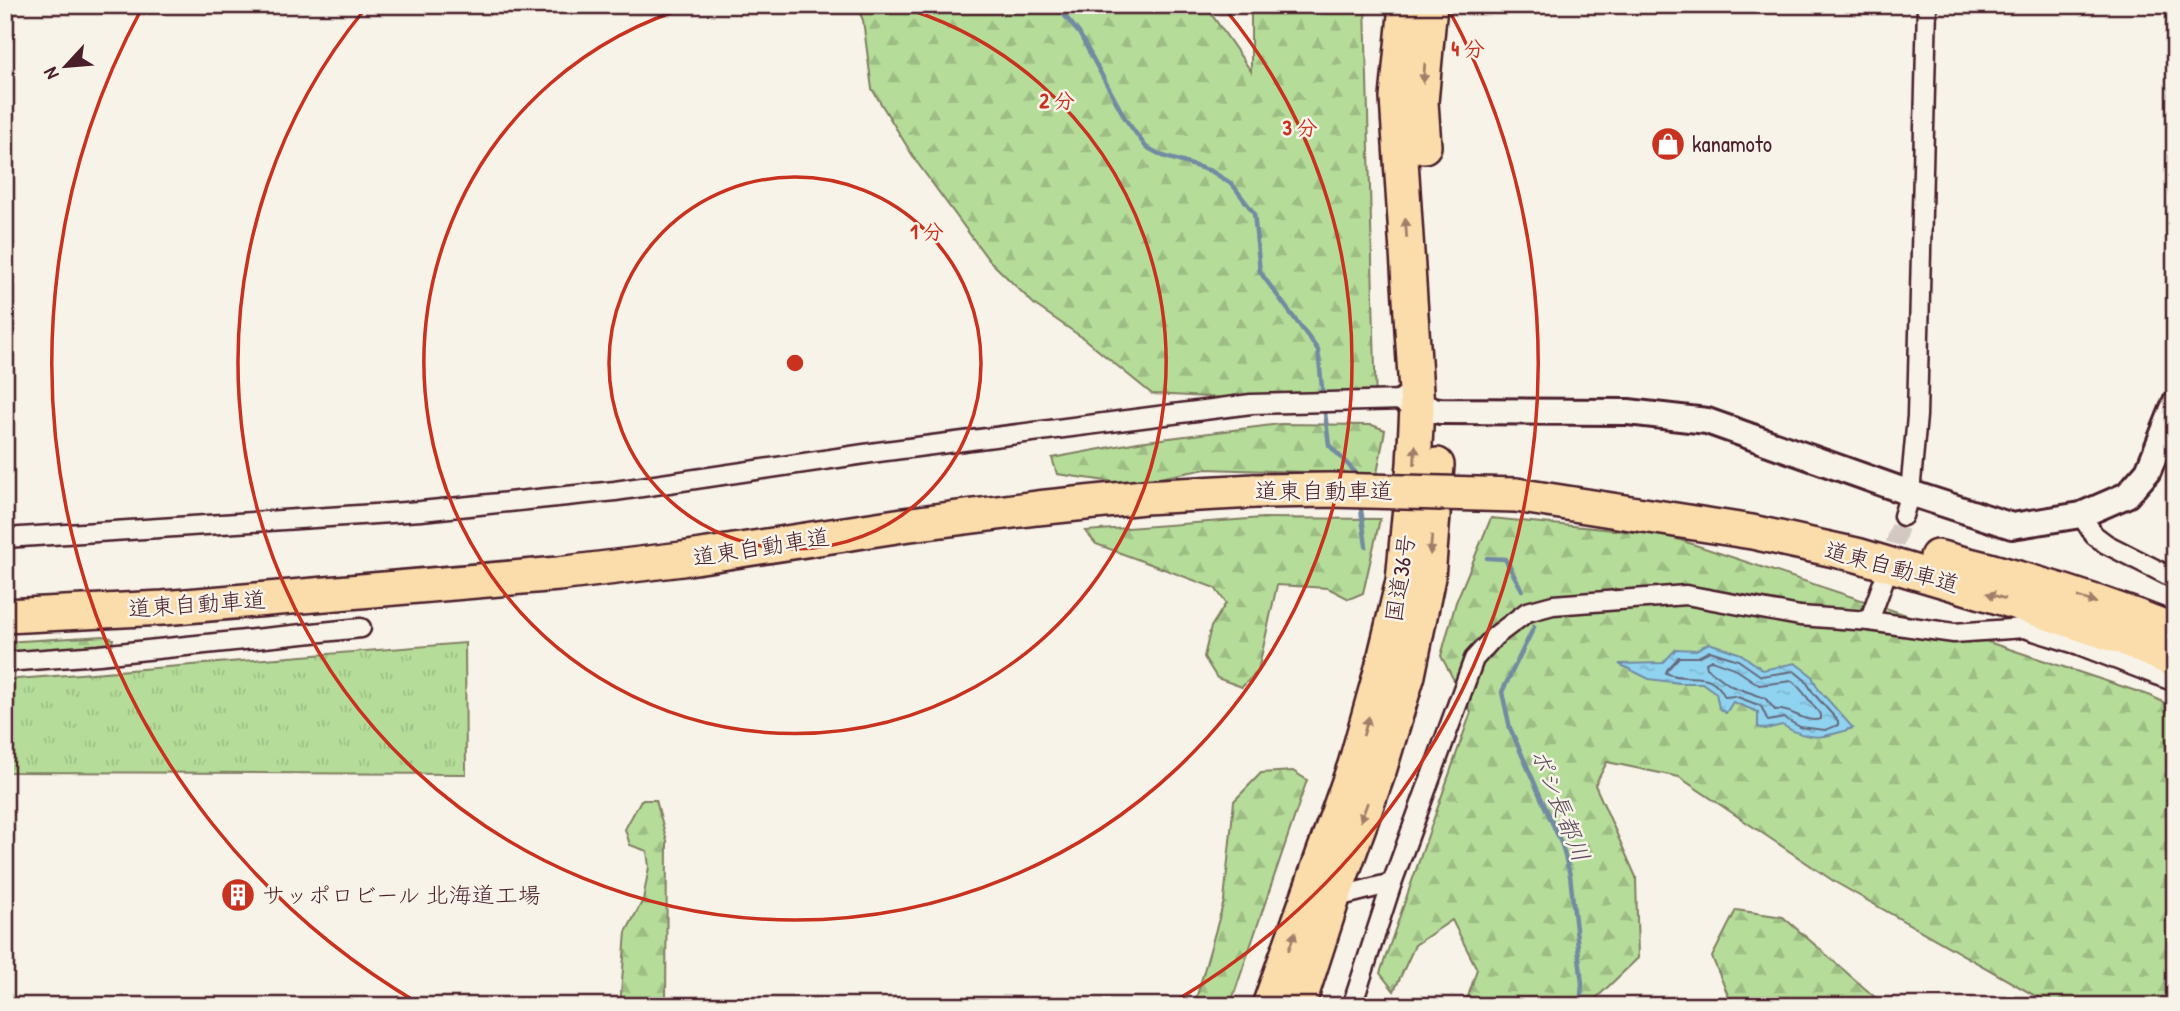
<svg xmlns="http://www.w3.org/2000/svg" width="2180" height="1011" viewBox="0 0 2180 1011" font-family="'Patrick Hand','Klee One',sans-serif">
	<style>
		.grass { fill: url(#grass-tufts); stroke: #807e62; stroke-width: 2 }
		.forest { fill: url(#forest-firs); stroke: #807e62; stroke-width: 2 }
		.water { fill: url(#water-ripples); stroke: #738ba2; stroke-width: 2 }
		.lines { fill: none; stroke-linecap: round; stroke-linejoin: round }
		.shore { stroke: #66677a; stroke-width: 2 }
		.stream { stroke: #738ba2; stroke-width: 4.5 }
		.street-tunnel { stroke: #d4c9c2; stroke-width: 18; stroke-dasharray: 18 9; stroke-linecap: butt }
		.street-casing { stroke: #4a1f2b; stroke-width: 23 }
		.secondary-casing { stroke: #4a1f2b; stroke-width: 30 }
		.highway-casing { stroke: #4a1f2b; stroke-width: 38 }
		.street { stroke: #f7f3e8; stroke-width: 18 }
		.secondary { stroke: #f7f3e8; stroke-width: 24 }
		.highway { stroke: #faddab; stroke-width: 33 }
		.highway-bridge-casing { stroke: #4a1f2b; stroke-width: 38; stroke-linecap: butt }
		.highway-bridge { stroke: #faddab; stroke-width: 33 }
		.oneway { fill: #a27e6b }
		.ring { fill: none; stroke: #c8321e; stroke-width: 3.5 }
		.labels { text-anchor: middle; stroke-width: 5; stroke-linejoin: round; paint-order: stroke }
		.poi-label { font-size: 23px; fill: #4a1f2b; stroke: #f7f3e8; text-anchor: start }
		.street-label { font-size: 23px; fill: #4a1f2b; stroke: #f7f3e8 }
		.water-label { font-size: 24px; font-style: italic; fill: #5b4c5c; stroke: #f7f3e8 }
		.centre { fill: #c8321e; stroke: #f7f3e8; stroke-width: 3.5 }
		.ring-label { font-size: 21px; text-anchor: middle; font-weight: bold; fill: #c8321e; stroke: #f7f3e8; stroke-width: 5; stroke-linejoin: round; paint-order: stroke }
	</style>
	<defs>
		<pattern id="grass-tufts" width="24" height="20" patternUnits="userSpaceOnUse" patternTransform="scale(1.75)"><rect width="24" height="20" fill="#b5dd99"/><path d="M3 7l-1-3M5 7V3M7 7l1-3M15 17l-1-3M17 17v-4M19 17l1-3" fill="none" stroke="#9dbd84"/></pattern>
		<pattern id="forest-firs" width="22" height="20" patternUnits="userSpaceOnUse" patternTransform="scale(1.75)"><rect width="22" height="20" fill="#b5dd99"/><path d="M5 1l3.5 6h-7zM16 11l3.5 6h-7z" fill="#9dbd84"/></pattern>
		<pattern id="water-ripples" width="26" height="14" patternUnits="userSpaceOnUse" patternTransform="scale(1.75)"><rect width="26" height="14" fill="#8fd3f1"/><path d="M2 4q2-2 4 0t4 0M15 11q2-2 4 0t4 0" fill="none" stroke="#7db5cf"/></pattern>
	</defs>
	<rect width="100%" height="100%" fill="#f7f3e8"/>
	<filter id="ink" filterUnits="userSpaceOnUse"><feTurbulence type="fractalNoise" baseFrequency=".0143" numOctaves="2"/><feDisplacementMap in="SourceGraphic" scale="14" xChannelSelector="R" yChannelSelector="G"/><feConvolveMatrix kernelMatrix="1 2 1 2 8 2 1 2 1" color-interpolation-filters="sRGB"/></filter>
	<g filter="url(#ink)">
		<polygon class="grass" points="465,643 466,774 5,772 5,680"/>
		<g class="forest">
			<polygon points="856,5 1205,5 1251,71 1251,5 1365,5 1376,406 1152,394 1083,338 1035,305 988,259 916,161 872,89 863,20"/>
			<polygon points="1280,424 1372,425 1385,430 1377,474 1206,469 1128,484 1057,474 1052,458 1138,442"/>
			<polygon points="1263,518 1380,519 1363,593 1349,599 1328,588 1277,585 1258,671 1242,687 1217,678 1204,657 1211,627 1226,603 1215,588 1096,544 1085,531"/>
			<polygon points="1491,518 1665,535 2151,696 2175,708 2175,1006 2053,1006 1835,882 1679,777 1607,762 1595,785 1636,877 1638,958 1588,1006 1465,1006 1477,969 1452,920 1415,945 1394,991 1380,973 1471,712 1441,656 1456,602"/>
			<polygon points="104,636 113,639 111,647 5,660 5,642"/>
			<polygon points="1293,771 1307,780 1230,1006 1194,1006 1224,901 1234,801 1261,773"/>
			<polygon points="641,800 656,800 667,841 666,1006 620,1006 626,932 643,900 649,867 647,851 630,845 625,829"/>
			<polygon points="1736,910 1783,917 1885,1006 1713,1006 1728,995 1712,957"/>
		</g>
		<path class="water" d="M1709 643 1741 654 1763 670 1795 663 1811 675 1819 690 1853 728C1824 738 1810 742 1782 725L1766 729 1758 727V712L1733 702 1726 713 1719 708 1716 693 1702 683H1679L1649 679 1619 664 1663 663 1676 649 1696 650Z"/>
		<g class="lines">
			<g class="shore">
				<path d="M1710 651 1738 660 1761 676 1794 671 1805 680 1814 694 1838 721V725L1825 730 1800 727 1784 718 1768 721 1761 706 1735 696 1725 697C1710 666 1690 684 1666 673L1667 670 1679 657H1698Z"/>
				<path d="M1712 660 1734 668 1759 685 1792 681C1801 687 1812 705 1821 715V719C1804 724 1792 708 1775 710L1765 698 1731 686 1707 668 1706 663Z"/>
			</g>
			<g class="stream">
				<polyline points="1056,5 1079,33 1126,120 1146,147 1163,156 1211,171 1232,184 1254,213 1260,272 1318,350 1323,397"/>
				<polyline points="1324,405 1329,445 1356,473 1357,480"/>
				<polyline points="1360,502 1366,546"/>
				<polyline points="1487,558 1505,559 1522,590"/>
				<polyline points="1534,627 1502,692 1510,728 1562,845 1570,875 1582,984 1580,1006"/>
			</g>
			<polyline class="street-tunnel" points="1887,570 1903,516"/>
			<g class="street-casing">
				<g id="street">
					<polyline points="2081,515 2094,535 2106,544 2175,579"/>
					<polyline points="1903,516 1910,493 1917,416 1927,5"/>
					<polyline points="5,538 421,511 615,491 878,452 1251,404 1404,400"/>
					<polyline points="1869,621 1885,577"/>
					<polyline points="5,662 99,655 361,628"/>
					<polyline points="1333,898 1392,883"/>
					<polyline points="1352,1006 1392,883 1474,659 1495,636 1527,612 1553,605 1686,595 1800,616 1869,621 1954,633 2024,628 2079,645 2175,682"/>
				</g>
			</g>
			<g class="secondary-casing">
				<polyline id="secondary" points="1404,400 1417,407 1440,411 1628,412 1707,421 1910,493 2012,526 2081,515 2127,495 2148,471 2175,404"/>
			</g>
			<g class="highway-casing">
				<g id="highway">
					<polyline points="1424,146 1421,102 1430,5"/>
					<polyline points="1516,495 1752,532 1857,555 2002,598 2121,637 2175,661"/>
					<path d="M1937 557C2018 576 2097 600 2175 631"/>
					<polyline points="5,616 163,608 558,574 682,559 903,525 1037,508 1144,497 1255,491"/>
					<polyline points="1269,1006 1355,765 1382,668 1403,581 1414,464 1417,407 1397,98 1406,5"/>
					<polyline points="1298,1006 1333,898 1379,771 1408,675 1428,577 1437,465"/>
				</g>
			</g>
			<use href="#street" class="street"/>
			<use href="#secondary" class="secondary"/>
			<use href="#highway" class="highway"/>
			<g class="highway-bridge-casing">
				<polyline id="highway-bridge" points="1255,491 1330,490 1516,495"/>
			</g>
			<use href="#highway-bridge" class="highway-bridge"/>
		</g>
		<defs><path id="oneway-solid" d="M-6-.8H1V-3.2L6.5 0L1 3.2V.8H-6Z" transform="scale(1.75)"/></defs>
		<g class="oneway">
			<use href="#oneway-solid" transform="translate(1424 73) rotate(95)"/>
			<use href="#oneway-solid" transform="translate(1406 228) rotate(-94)"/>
			<use href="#oneway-solid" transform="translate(1415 455) rotate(-87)"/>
			<use href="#oneway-solid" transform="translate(1431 545) rotate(95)"/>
			<use href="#oneway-solid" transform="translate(1996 596) rotate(-163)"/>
			<use href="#oneway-solid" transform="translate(2087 600) rotate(18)"/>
			<use href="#oneway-solid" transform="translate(1366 726) rotate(-74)"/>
			<use href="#oneway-solid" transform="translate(1364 812) rotate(110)"/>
			<use href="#oneway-solid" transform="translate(1292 941) rotate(-70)"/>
		</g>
	</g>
	<g class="ring">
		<circle cx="795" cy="363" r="186"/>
		<path d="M894 5A371 371 0 1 1 696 5"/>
		<path d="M1225 9A557 557 0 1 1 365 9"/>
		<path d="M418 1003A743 743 0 0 1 142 8M1448 8A743 743 0 0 1 1172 1003"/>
	</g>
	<defs>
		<g id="shop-disc" transform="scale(1.75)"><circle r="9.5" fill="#c8321e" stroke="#f7f3e8"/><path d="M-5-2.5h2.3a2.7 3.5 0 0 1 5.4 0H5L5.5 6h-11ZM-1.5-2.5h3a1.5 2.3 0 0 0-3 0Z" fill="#fff"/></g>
		<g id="building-disc" transform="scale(1.75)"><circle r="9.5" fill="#c8321e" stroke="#f7f3e8"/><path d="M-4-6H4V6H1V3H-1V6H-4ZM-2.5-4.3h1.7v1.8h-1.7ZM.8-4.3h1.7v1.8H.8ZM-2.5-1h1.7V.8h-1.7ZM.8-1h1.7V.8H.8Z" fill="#fff"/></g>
	</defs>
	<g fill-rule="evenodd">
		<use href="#shop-disc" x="1668" y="144"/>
		<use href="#building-disc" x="238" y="895"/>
	</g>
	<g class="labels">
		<g class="poi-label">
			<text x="1692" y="152">kanamoto</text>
			<text x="262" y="903">サッポロビール 北海道工場</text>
		</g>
		<g class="street-label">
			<text x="1324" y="499">道東自動車道</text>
			<text transform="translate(761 547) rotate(-9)" y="8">道東自動車道</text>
			<text transform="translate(1892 567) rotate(15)" y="8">道東自動車道</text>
			<text transform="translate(1400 578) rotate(-81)" y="8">国道36号</text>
			<text transform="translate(197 604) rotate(-4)" y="8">道東自動車道</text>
		</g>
		<g class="water-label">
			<text transform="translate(1560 805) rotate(68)" y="8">ポシ長都川</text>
		</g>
	</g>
	<circle cx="795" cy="363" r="10" class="centre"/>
	<g class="ring-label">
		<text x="1468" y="56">4 分</text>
		<text x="1057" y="108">2 分</text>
		<text x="1300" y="135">3 分</text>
		<text x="927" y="239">1 分</text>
	</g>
	<rect width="2180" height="1011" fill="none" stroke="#f7f3e8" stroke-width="28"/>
	<rect x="14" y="14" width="2152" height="983" fill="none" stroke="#4a1f2b" stroke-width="2.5" filter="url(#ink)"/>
	<g transform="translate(66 66) rotate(244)" stroke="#f7f3e8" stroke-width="5" paint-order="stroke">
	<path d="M0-5L12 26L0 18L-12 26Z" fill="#4a1f2b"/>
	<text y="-10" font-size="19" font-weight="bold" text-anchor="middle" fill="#4a1f2b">N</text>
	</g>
</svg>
